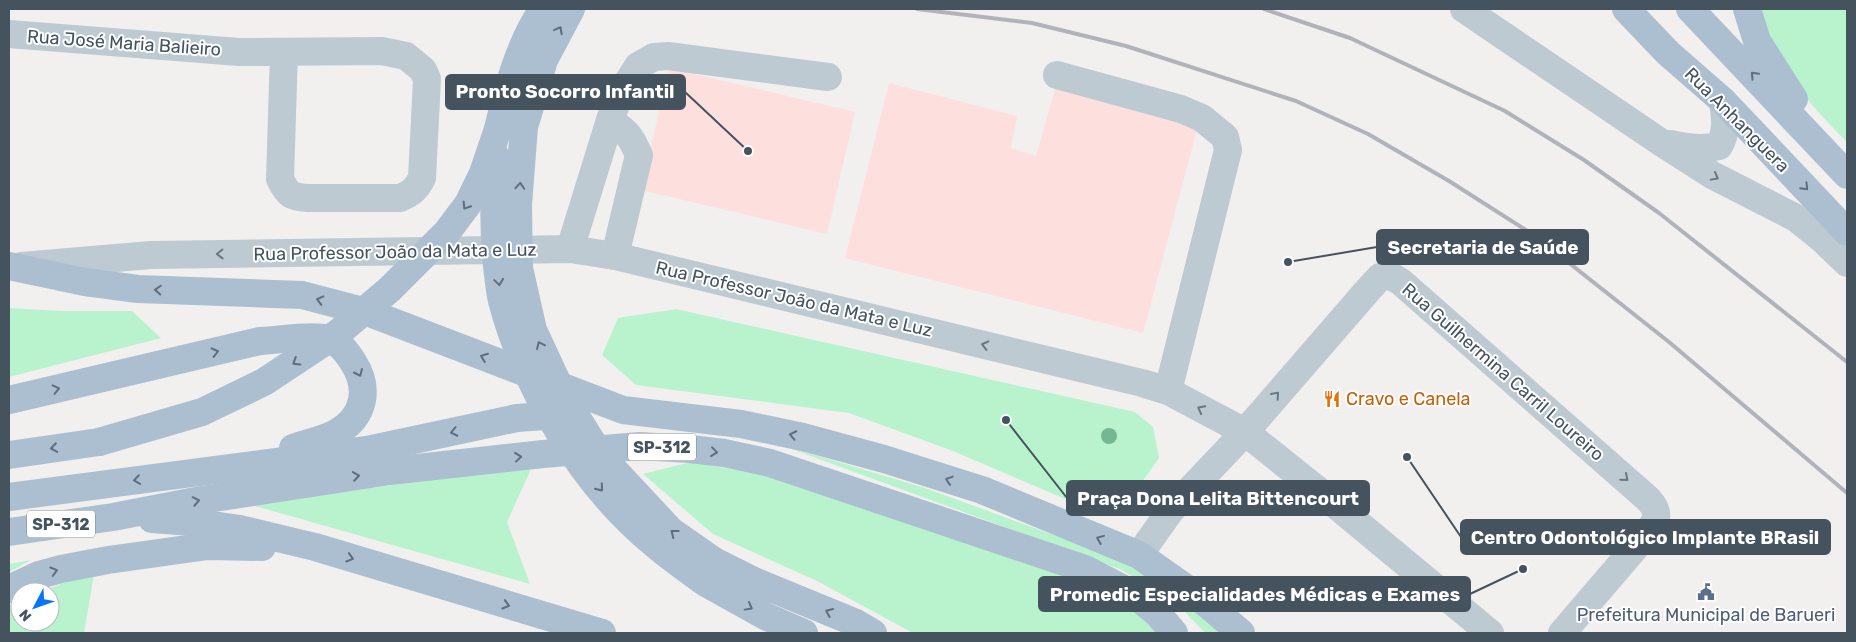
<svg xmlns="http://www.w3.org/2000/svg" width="1856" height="642" viewBox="0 0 1856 642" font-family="Rubik,sans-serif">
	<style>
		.medical { fill: #fddfdd }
		.green { fill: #b9f3ce }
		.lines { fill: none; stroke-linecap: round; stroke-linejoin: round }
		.minor { stroke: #becad2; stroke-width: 28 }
		.major { stroke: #acbfd1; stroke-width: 28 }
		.rail { stroke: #b0b4ba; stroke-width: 4 }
		.major-bridge { stroke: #acbfd1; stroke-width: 28 }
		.tree { fill: #75b693 }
		.oneway { stroke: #5f6e7b }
		.oneway2 { stroke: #697781 }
		.labels { text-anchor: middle; stroke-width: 4; stroke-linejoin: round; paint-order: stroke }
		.shield { fill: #fff; stroke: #7d878e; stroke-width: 1 }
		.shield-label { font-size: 16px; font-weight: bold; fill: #45535e }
		.street-label { font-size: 18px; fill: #45535e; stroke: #fff }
		.food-label { font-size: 18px; fill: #c56008; stroke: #fff; text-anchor: start }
		.service-label { font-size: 18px; fill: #4e5e75; stroke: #fff }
		.leader { fill: none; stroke: #45535e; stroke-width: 2 }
		.callout-dot { fill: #45535e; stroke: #fff; stroke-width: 2 }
		.callout { fill: #45535e; stroke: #45535e; stroke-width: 2 }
		.callout-label { font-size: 19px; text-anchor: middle; font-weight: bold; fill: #fff }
	</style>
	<rect width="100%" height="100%" fill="#f2efef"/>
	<g class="medical">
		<polygon points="669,68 855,112 827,234 641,190"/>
		<polygon points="1057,82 1199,122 1143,333 845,258 889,83 1017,116 1011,148 1036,156"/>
	</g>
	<g class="green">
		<path d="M1760 9H1847V142C1809 104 1772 63 1760 9Z"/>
		<polygon points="9,308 63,311 132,311 161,338 9,377"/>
		<polygon points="676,309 1135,412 1153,427 1159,458 1133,495 1105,516 953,451 849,413 636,385 602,355 618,318"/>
		<polygon points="775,443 925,488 1139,566 1225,633 1205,633 1178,605 1122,570"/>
		<polygon points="691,462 801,482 1076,580 1147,619 1158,633 913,633 817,581 713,534 643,474"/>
		<polygon points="532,467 507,522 530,584 248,504"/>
		<polygon points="31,560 9,572 9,573 9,564"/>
		<polygon points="86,573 94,575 84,633 9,633 9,606 20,601 20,622 50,622 50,592 42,592"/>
	</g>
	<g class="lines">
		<g class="minor">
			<polyline points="1464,9 1659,141 1712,175 1796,218 1821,238 1847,263"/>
			<path d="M9 34 239 52 382 51 406 56 423 70 427 79 422 178C416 189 412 193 400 198H308C291 197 288 195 280 179L284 52"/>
			<polyline points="1057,75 1181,109 1202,118 1225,137 1228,150 1168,391"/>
			<path d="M610 120C628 133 630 135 639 155L615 256"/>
			<path d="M1670 144C1687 148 1702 150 1719 146 1728 131 1725 118 1723 101"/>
			<polyline points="570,249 610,120 619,96 638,66 654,57 668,56 828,77"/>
			<polyline points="21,266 151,255 570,249 615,256 669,269 1142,383 1168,391 1245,432 1320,492 1490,633"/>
			<path d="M1139 555 1171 510 1245 432 1368 290 1380 277 1391 276 1401 282 1648 499C1662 514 1656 521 1646 535L1562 633"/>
		</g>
		<g class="major">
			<polyline points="1626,9 1668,53 1723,101 1847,232"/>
			<polyline points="1690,9 1847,175"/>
			<polyline points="1747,9 1757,41 1794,99"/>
			<path d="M498 129C508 87 519 44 543 9"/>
			<polyline points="9,266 85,282 138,289 302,295 367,312 623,410 741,424 803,437 884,459 982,490 1139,555 1200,598 1241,633"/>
			<path d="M9 400 260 341C281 340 304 335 325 338 338 340 346 351 353 362 370 388 365 417 336 433 323 440 307 443 293 448"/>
			<polyline points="9,455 99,442"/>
			<polyline points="9,497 367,450 517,418 572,414"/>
			<polyline points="152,519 192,522 240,529 315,547 602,633"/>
			<polyline points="9,532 113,517 201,500 390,471 543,454 640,446 690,449 724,453 770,463 1085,569 1135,595 1158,614 1174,633"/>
			<polyline points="714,561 754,581 856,623 873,633"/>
			<polyline points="706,583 767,617 804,633"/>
			<polyline points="9,589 39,575 61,569 108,560 208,546 262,547"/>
		</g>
		<g class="rail">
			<polyline points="917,9 1032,23 1126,46 1296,101 1368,134 1449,181 1535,236 1669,342 1847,493"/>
			<polyline points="1264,9 1350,38 1505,111 1584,160 1659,213 1847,362"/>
		</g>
		<g class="major-bridge">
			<polyline points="571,9 544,60 524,127 518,205 519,268 533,330 565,399 601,456 671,531 714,561"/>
			<path d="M496 157C494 197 493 235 498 275 499 283 500 292 502 301 525 388 582 484 652 542 669 557 688 570 706 583"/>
			<polyline points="99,442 202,412 264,382 338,333 390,289 447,232 468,204 483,173 498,129"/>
		</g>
	</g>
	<circle class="tree" cx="1109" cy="436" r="8"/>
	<defs><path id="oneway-chevron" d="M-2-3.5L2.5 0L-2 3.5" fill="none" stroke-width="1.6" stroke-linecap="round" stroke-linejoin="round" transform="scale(1.25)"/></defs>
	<g class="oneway">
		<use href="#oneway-chevron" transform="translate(559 30) rotate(-62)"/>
		<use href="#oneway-chevron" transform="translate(1754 75) rotate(-133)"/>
		<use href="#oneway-chevron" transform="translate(520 186) rotate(-86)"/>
		<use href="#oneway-chevron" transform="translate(1805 187) rotate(46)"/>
		<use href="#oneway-chevron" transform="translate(466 206) rotate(123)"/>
		<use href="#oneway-chevron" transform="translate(499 282) rotate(82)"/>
		<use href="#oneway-chevron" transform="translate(158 290) rotate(-177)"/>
		<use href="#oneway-chevron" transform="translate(320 300) rotate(-166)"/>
		<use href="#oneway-chevron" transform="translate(540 345) rotate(-115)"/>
		<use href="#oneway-chevron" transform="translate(215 352) rotate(-14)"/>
		<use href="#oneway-chevron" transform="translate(484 357) rotate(-159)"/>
		<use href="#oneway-chevron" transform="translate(296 362) rotate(148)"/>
		<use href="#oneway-chevron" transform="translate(359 373) rotate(66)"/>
		<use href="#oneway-chevron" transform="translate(56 389) rotate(-13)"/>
		<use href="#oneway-chevron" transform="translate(454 432) rotate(168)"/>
		<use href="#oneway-chevron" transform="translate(793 435) rotate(-168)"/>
		<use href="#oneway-chevron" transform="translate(54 448) rotate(172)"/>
		<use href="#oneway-chevron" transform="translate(714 452) rotate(7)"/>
		<use href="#oneway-chevron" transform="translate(518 457) rotate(-6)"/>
		<use href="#oneway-chevron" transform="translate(356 476) rotate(-9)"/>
		<use href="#oneway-chevron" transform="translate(137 480) rotate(172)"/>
		<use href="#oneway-chevron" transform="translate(949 480) rotate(-162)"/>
		<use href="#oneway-chevron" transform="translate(600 488) rotate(51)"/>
		<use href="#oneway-chevron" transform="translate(196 501) rotate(-11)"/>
		<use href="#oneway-chevron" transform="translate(674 533) rotate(-142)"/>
		<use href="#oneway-chevron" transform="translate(1100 539) rotate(-158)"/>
		<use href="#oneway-chevron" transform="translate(350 558) rotate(17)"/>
		<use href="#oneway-chevron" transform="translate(54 571) rotate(-16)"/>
		<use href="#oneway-chevron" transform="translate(506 605) rotate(17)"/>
		<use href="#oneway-chevron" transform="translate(749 607) rotate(29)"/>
		<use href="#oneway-chevron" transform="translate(829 612) rotate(-157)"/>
	</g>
	<g class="oneway2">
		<use href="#oneway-chevron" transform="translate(1715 177) rotate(29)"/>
		<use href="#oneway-chevron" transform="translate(220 254) rotate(179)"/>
		<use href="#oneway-chevron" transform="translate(985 345) rotate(-166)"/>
		<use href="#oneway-chevron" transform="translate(1276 395) rotate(-49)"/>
		<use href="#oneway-chevron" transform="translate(1201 409) rotate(-152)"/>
		<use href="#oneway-chevron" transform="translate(1625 478) rotate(41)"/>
	</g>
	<defs>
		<g id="restaurant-bare" transform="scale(1.35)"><path d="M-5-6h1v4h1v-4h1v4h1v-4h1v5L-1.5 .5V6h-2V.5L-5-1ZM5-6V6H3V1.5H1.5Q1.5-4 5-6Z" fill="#e8710a" stroke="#fff" stroke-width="2.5" paint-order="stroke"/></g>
		<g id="civic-bare" transform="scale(1.35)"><path d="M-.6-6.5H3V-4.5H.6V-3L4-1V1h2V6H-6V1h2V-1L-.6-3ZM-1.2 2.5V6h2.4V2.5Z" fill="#5c6f8a" stroke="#fff" stroke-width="2.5" paint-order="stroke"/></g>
	</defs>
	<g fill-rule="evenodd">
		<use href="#restaurant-bare" x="1332" y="399"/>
		<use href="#civic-bare" x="1706" y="592"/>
	</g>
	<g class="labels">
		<g class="shield">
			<rect x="628" y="433.5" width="68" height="27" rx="4"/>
			<rect x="27" y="510.5" width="68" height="27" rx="4"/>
		</g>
		<g class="shield-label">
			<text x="662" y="453">SP-312</text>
			<text x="61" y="530">SP-312</text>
		</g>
		<g class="street-label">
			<text transform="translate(124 43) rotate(4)" y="6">Rua José Maria Balieiro</text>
			<text transform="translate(1737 120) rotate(45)" y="6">Rua Anhanguera</text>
			<text transform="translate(395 252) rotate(-1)" y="6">Rua Professor João da Mata e Luz</text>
			<text transform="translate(794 299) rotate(13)" y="6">Rua Professor João da Mata e Luz</text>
			<text transform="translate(1503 372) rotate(41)" y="6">Rua Guilhermina Carril Loureiro</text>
		</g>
		<g class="food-label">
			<text x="1346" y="405">Cravo e Canela</text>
		</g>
		<g class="service-label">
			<text x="1706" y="621">Prefeitura Municipal de Barueri</text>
		</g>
	</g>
	<path class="leader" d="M748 151L685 92M1288 262L1377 247M1006 420L1067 498M1407 457L1461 537M1523 569L1470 594"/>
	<g class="callout-dot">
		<circle cx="748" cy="151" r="5"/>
		<circle cx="1288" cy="262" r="5"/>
		<circle cx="1006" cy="420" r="5"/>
		<circle cx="1407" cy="457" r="5"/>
		<circle cx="1523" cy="569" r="5"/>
	</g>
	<g class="callout">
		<rect x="446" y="75" width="239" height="34" rx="5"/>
		<rect x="1377" y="230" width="211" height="34" rx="5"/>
		<rect x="1067" y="481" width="302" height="34" rx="5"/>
		<rect x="1461" y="520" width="369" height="34" rx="5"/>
		<rect x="1039" y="577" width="431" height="34" rx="5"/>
	</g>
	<g class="callout-label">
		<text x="565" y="98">Pronto Socorro Infantil</text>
		<text x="1483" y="254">Secretaria de Saúde</text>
		<text x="1218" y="505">Praça Dona Lelita Bittencourt</text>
		<text x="1645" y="544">Centro Odontológico Implante BRasil</text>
		<text x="1255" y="601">Promedic Especialidades Médicas e Exames</text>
	</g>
	<rect width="1856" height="642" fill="none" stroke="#45535e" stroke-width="20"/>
	<g transform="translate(35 607) rotate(229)"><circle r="24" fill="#ffffff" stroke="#b5babf"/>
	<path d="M0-4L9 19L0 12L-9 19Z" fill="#0875f3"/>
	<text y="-8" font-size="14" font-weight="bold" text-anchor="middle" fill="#45535e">N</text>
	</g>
</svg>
